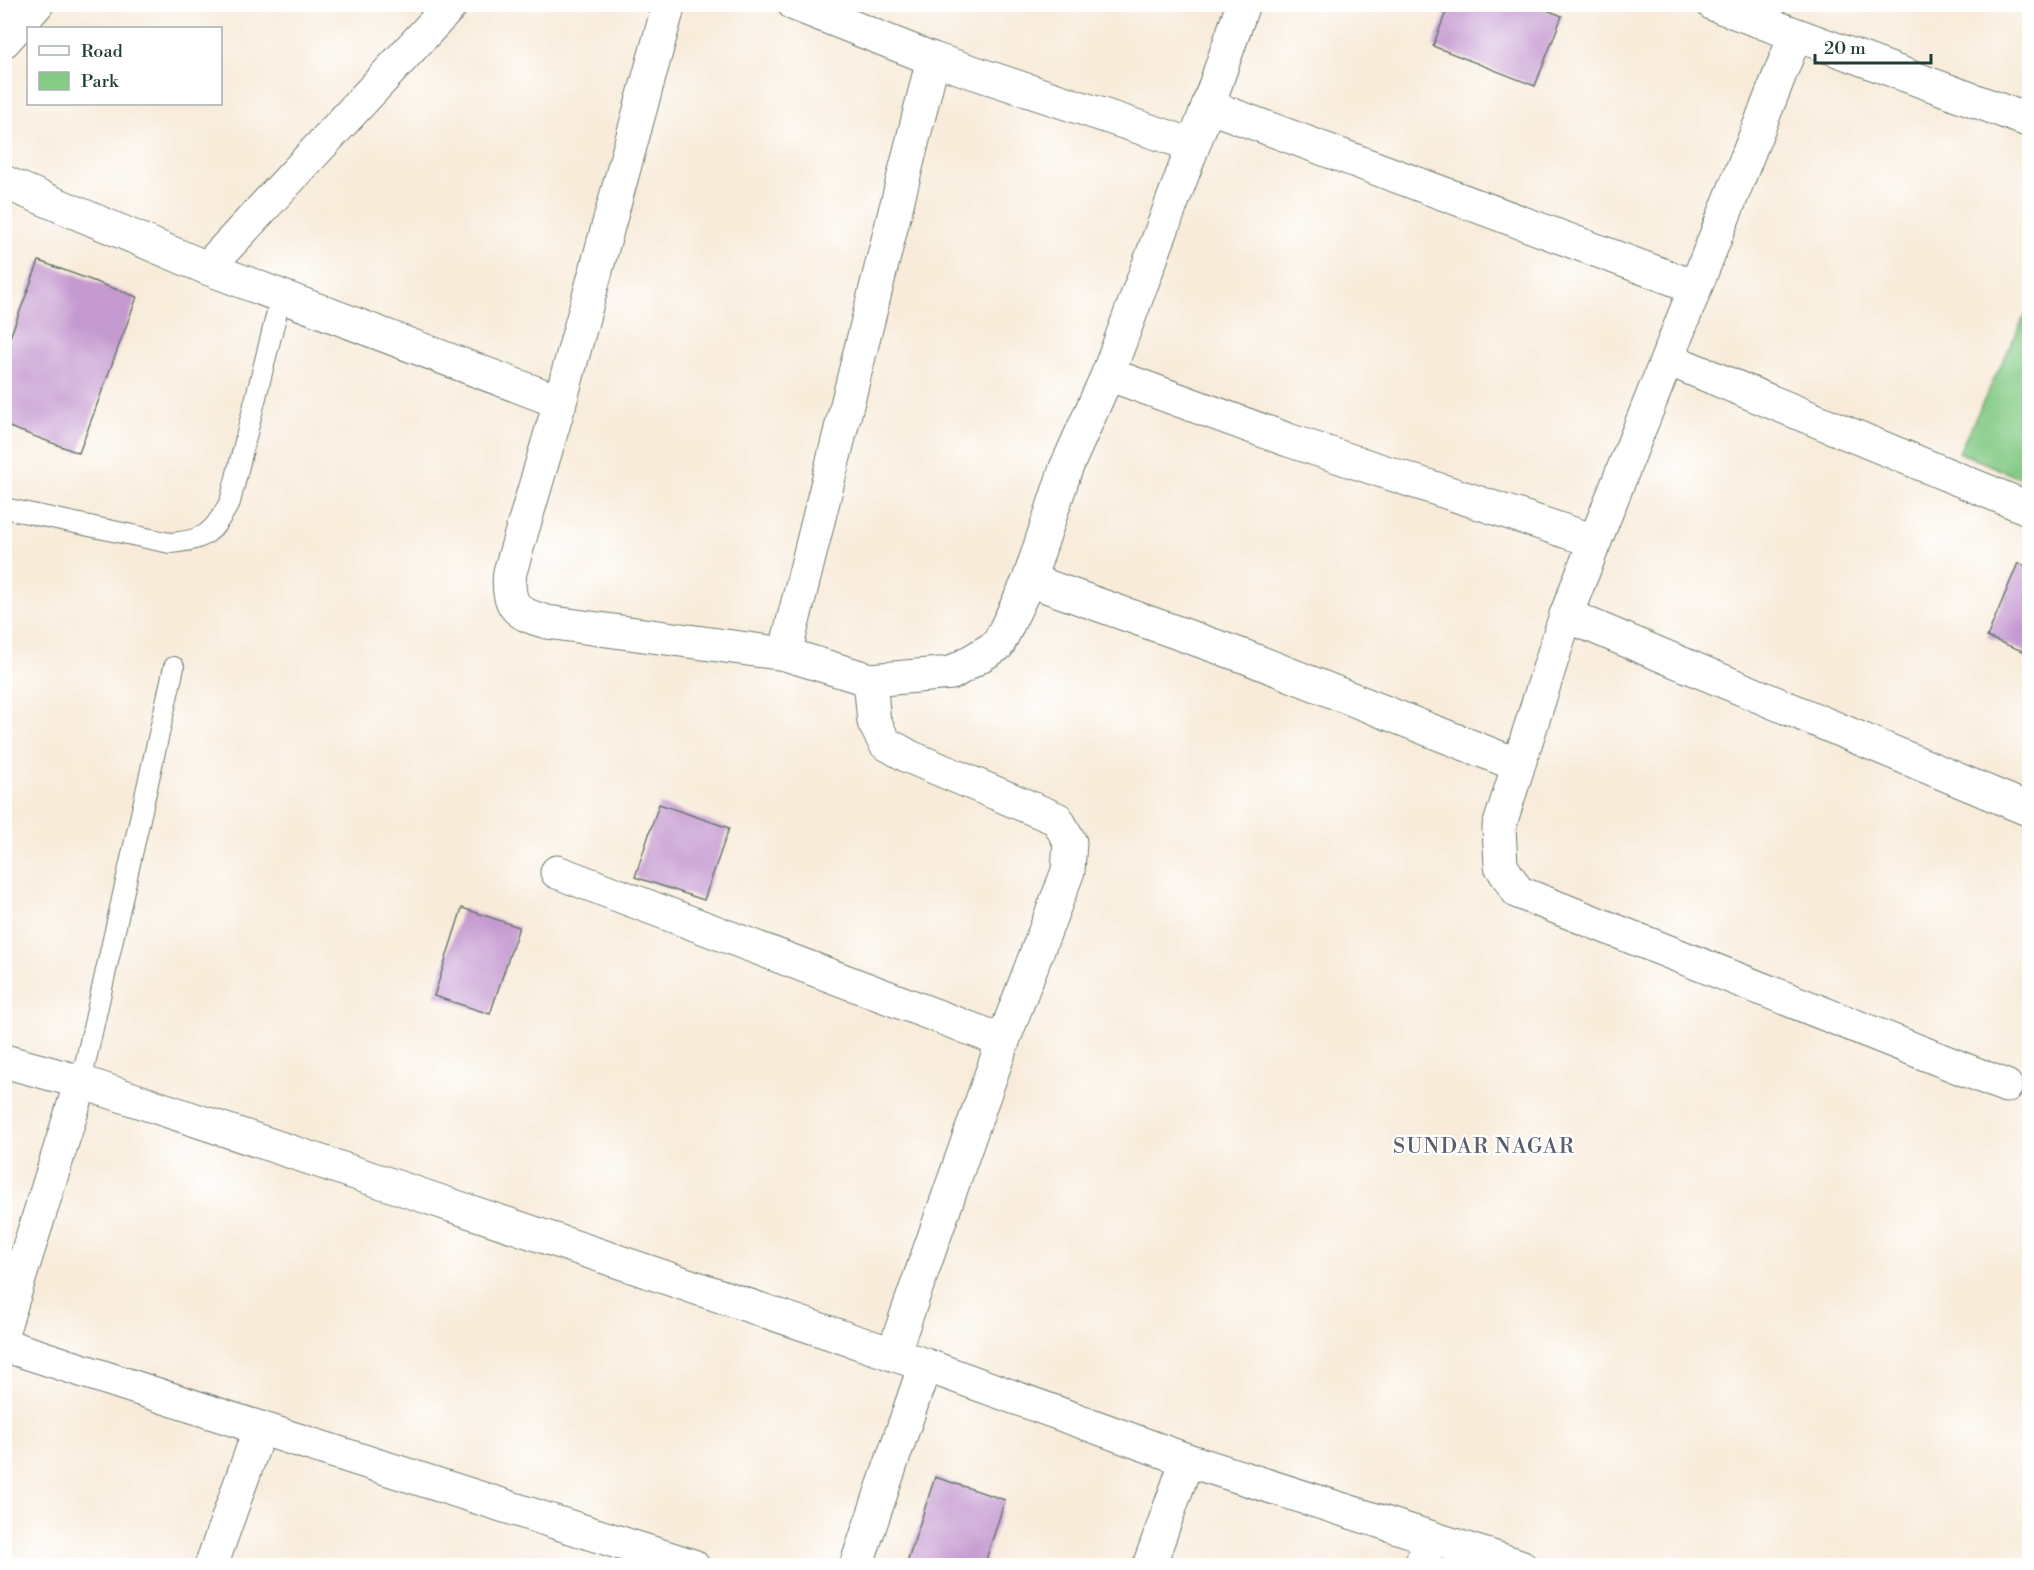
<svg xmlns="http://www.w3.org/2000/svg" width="2034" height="1570" viewBox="0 0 2034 1570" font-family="'Libre Bodoni',serif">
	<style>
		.green { fill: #84cb86; stroke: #52845d; stroke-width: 1.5 }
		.building { fill: #c59ad0 }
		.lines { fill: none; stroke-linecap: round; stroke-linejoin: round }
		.lane-casing { stroke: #6b7a6e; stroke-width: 22 }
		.street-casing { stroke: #6b7a6e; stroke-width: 35 }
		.secondary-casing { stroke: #6b7a6e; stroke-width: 35 }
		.lane { stroke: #fff; stroke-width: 20 }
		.street { stroke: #fff; stroke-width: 33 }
		.secondary { stroke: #fff; stroke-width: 33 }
		.labels { text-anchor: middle; stroke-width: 4.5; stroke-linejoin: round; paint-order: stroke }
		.neighbourhood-label { font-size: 21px; letter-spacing: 1.5px; fill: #595e6b; stroke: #fff }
	</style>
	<rect width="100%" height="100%" fill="#fff"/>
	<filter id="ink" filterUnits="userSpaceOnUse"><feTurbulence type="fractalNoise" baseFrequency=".0167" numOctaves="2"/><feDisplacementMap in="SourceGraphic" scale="12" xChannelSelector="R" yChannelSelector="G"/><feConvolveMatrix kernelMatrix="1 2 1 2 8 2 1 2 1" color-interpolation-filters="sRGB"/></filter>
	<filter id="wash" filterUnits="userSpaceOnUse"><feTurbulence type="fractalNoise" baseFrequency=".008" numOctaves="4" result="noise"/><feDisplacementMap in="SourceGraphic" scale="24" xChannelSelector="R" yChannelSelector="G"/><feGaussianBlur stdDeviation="1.35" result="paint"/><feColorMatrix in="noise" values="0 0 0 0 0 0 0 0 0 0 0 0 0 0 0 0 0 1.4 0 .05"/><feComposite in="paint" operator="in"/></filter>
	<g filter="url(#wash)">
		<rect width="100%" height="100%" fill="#f8ebd9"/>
		<polygon class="green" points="2029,307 2029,482 1959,452"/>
		<g id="blocks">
			<g class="building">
				<polygon points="1449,4 1532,4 1562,16 1535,86 1433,46"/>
				<polygon points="39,261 137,297 79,453 4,425 4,353"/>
				<polygon points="2018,563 2030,568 2030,654 1987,637"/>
				<polygon points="659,804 729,828 704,900 635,877"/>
				<polygon points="462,908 519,927 490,1014 434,996"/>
				<polygon points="935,1477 1005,1500 984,1566 906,1566"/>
			</g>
		</g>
	</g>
	<g filter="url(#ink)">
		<use href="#blocks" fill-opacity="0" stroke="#6b7a6e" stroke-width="1.5"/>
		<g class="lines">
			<g class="lane-casing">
				<g id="lane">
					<path d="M4 508 170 543C207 540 212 533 230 502L281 296"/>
					<polyline points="81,1082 174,667"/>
				</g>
			</g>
			<g class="street-casing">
				<g id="street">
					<polyline points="4,41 37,4"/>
					<polyline points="933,59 1193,145"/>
					<polyline points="1208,106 1695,287"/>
					<polyline points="4,182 207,268 452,4"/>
					<polyline points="207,268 560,402 669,4"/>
					<polyline points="1668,359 2030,509"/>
					<polyline points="1108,374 1208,106 1243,4"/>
					<path d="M560 402 510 572C506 605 516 614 547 622L785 654 933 59 794 4"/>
					<polyline points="1595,541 1795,36"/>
					<polyline points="1029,580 1246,657 1518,765"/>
					<polyline points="1566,615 1499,827 1501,866 1518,892 2006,1086"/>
					<polyline points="785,654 870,680"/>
					<polyline points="557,872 1003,1041"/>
					<polyline points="4,1061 81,1082 412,1192 925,1365 1187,1460 1520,1566"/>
					<polyline points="4,1327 81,1082"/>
					<polyline points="4,1345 260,1428 211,1566"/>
					<polyline points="893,1354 1003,1041 1068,871 1070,842 1057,819 910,757 885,743 874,722 870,680 952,673 998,645 1029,580 1066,468 1108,374 1288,440 1595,541 1566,615 2030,810"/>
					<polyline points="260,1428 693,1566"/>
					<polyline points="856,1566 925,1365"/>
					<polyline points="1149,1566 1187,1460"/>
					<polyline points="1421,1566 1430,1537"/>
				</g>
			</g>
			<g class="secondary-casing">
				<polyline id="secondary" points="1713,4 2030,121"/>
			</g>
			<use href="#lane" class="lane"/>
			<use href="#street" class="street"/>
			<use href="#secondary" class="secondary"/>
		</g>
	</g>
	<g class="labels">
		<g class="neighbourhood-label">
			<text x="1484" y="1153">SUNDAR NAGAR</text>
		</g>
	</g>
	<rect width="2034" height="1570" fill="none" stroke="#fff" stroke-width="24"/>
	<rect x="27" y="27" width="195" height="78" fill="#ffffff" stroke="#a5b1ae" stroke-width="1.5"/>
	<rect x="39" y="46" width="30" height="9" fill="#ffffff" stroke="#a5b1ae" stroke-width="1.5"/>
	<text x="81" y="57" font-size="18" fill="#1f3d34">Road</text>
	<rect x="39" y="72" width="30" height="18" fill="#84cb86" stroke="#a5b1ae" stroke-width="1.5"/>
	<text x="81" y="87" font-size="18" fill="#1f3d34">Park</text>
	<path d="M1815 54v9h116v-9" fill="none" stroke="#1f3d34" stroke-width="3"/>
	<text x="1824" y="54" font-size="18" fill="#1f3d34" stroke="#ffffff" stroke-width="4.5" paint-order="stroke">20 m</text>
</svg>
